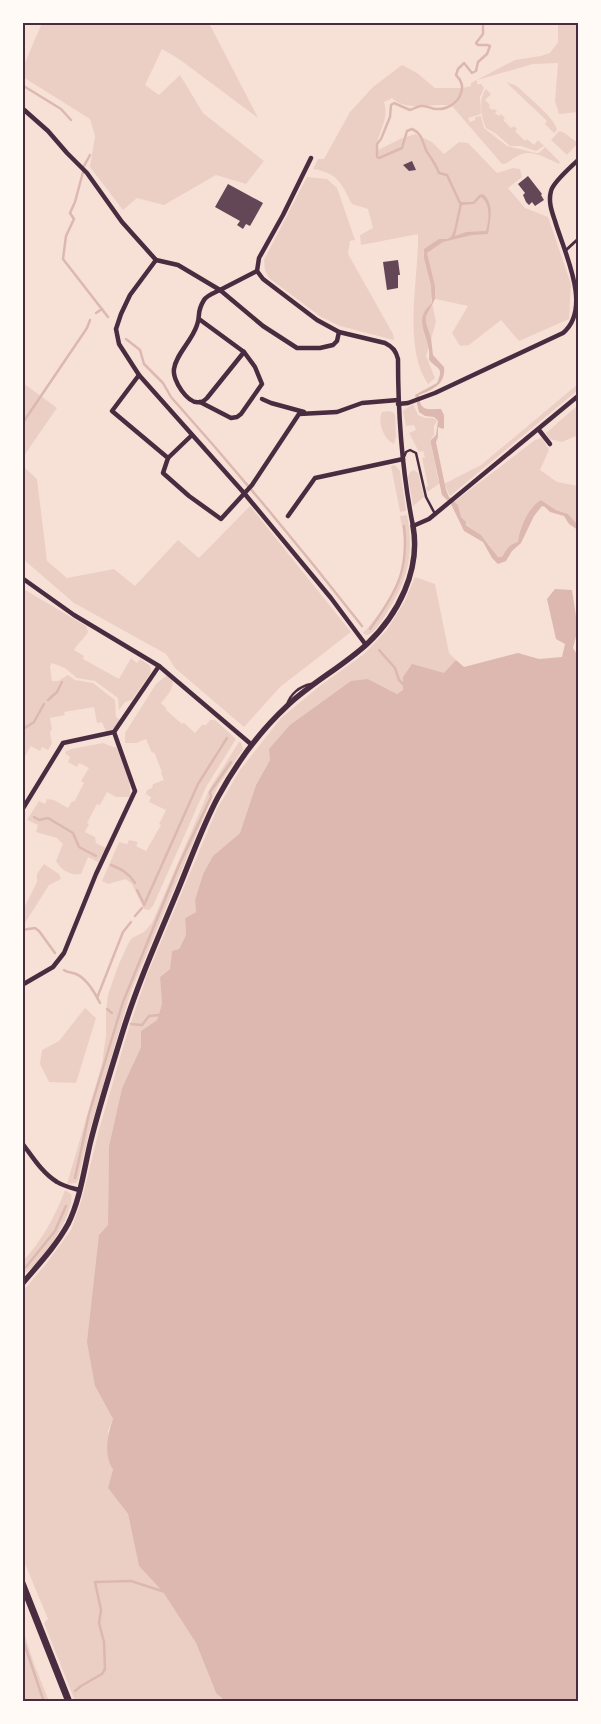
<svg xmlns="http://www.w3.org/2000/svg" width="601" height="1724" viewBox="0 0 601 1724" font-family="Mulish,sans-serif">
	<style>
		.green { fill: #ebcfc5 }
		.water { fill: #dcb8b0; fill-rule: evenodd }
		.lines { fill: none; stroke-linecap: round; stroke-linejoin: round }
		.stream { stroke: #dcb8b0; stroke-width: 2.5 }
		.building { fill: #644757 }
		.service { stroke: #4a2c40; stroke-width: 2.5 }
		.pedestrian { stroke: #4a2c40; stroke-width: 3 }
		.minor { stroke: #4a2c40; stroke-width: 4.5 }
		.tertiary { stroke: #4a2c40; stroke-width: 5.5 }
		.primary { stroke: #4a2c40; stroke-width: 7 }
		.neatline { fill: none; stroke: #4a2c40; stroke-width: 2 }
	</style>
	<rect width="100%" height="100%" fill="#f7e1d7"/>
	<g class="green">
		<polygon points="42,23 209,23 258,118 179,59 162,49 145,85 159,95 180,75 203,113 264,161 246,184 216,175 164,205 137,198 123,210 90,167 95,136 90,119 23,77 23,67"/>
		<path d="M558 23H578V112L559 114 555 101 558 63 533 64 477 80V84H481L484 88 480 97 481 114 468 118 470 122 475 120V117L481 116 484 128 507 146 536 153H539L545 147 560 162 559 164C546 158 529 147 516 157 510 160 508 164 502 164L452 106C433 102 407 113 392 98L384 102C390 121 377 131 376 151L400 139 415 134 432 142 444 154 459 142 468 143 497 173 513 168 520 169 522 177 508 188 525 208 548 217 571 284 569 319 519 341 501 320 469 345 460 346 452 333 468 306 431 298 436 322 426 356 435 378 428 384C402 347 419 277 418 234L361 245 360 235 373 228 368 209 352 204C341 183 338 173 313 169L318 159H324L350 112 373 87 402 65 417 73 435 88H463L471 86V83L515 60 541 56 550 53 558 42Z"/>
		<path d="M506 82 515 85 519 88C528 97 556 119 557 130L554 133 545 124 547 121Z"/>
		<path d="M486 89 491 94 485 100 490 105 489 107 492 110 494 109 497 111 495 113 499 116 501 114 505 118 503 120 511 128 514 126 517 129 515 131 525 141 527 139 534 145 538 140 544 146 536 151 521 146H510L495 133 486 128C481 117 478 99 486 89Z"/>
		<polygon points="559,131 563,132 578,143 567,155 551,140"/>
		<polygon points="307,177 327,179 337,188 355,240 350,241 348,254 393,334 394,340 340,326 321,317 269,278 265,270 264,260"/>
		<polygon points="23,383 57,408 23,457"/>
		<polygon points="578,384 578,390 450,496 444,484 481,465"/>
		<polygon points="413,404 418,415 425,418 433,418 437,421 434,426 434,435 431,439 431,444 438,480 440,483 429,491 427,491 426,487 428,486 422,458 425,457 423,451 419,452 409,433 416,430 414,425 406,426 403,411"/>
		<polygon points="578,405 578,435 562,442 550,439 546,433"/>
		<path d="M390 411 394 413 395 416 396 436 394 444C384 440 377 422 382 412Z"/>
		<path d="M542 438 549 450 540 470 557 482 578 486V525L568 514 556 510 541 500C528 510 518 527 518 543 508 545 507 550 502 557H498C493 552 491 546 486 541 474 526 460 527 458 505L454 502 535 440Z"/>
		<polygon points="395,465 400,471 406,511 400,512 391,466"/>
		<polygon points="23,466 37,479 47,561 67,578 114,569 135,586 178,540 199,558 250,506 351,632 280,687 244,727 175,668 166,654 74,603 23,559"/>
		<polygon points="414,470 418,473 424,497 413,506 408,477 410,472"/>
		<path d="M407 515C415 556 407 582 384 617 379 624 374 634 366 635L363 633C383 612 403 580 405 551 405 539 402 528 400 516Z"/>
		<polygon points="415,577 435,584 449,653 456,660 445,673 397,694 368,679 270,760 256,785 240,833 213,856 203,874 195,900 196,912 185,918 186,935 179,949 172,951 170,969 160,977 162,1004 157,1020 141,1031 141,1047 122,1088 109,1146 108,1225 99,1235 95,1386 113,1419 108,1431 113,1469 108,1488 128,1514 139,1566 163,1592 196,1643 216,1693 225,1701 75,1701 44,1623 48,1619 23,1559 23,1291 46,1264 71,1230 82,1199 99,1130 127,1034 147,975 217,809 240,770 281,718 321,685 364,654 386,631 404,603"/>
		<path d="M22 588 86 626 88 632C84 639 78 643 74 650L84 656 83 659 119 679 131 658 137 663 140 659 149 665 151 669 150 674 132 700 125 702 119 710 118 698 95 681 77 678 65 668 52 663 50 666 52 681H58L68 675 75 680 93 683 115 700 116 717 120 720 113 729 106 731 102 722 97 723 94 707 64 712 65 715 50 718 52 729 50 733 52 743 48 750 42 747 40 751 31 746 23 759Z"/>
		<path d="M167 675 173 681C173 690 166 697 161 703L167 709 166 710 182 724 184 723 195 733 202 725H206L210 720H215L236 739 206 787 153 906 149 910 144 909 132 884 126 879 108 884 102 881 119 842 127 844 129 840 138 842 136 846 146 851 161 825 159 824 166 810 149 802 151 797 146 794 147 790 152 788 153 784 164 780 161 773 162 772 154 752 152 753 146 739 136 743H125V733L156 684Z"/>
		<polygon points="239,742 241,742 243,749 218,786 208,807 131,991 89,1133 78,1180 76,1183 67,1184 102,1064 106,1036 106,1012 108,995 118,966 128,944 132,938 144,932 152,923 210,788"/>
		<path d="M103 743 113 747H116C123 763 132 780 130 797H116L107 792 100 805 97 804 87 823 89 824 85 832 95 837 96 843 106 848 98 862 88 857 81 874C71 876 61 870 56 861L63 844 57 838 36 832 38 825 27 820 39 801 45 804 47 799 54 800 68 808 72 801 74 802 84 783 81 781 89 768 79 763 77 767 68 762 70 757 66 754 65 752 71 749Z"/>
		<polygon points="44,864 59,874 61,879 49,885 23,926 23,910 37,882 37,874"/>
		<polygon points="85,1008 96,1018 76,1083 49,1082 40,1064 42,1050 59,1041"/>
		<path d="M65 1190 71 1194C76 1211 40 1269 23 1273V1261C41 1242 56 1215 65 1190Z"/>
		<polygon points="22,1626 34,1664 49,1701 23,1701"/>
	</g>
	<g class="water">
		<path d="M483 194C495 204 490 220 488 234L472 235 443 242 427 253 435 286V299L426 316V323L431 338 433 355 444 367C446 384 433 390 419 395 420 412 427 409 441 409L444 415V428L443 429 438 427V437L436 442 446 490 449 497 458 505 461 517 466 522V525L481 535 498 557H502C507 549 508 545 518 542 519 528 528 508 541 500L556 510 568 514 578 525V530L569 524 564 516 550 512 545 507 542 506 534 516 521 543 512 551 506 561 498 564 492 558 483 542 464 531 451 504 442 495 431 444V440L436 435 438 421 434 417 425 416 419 412 415 395 437 383C444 367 438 370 429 360 432 336 410 322 432 303L431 285 424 258V249L439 239H447L451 237 454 230 460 202H473L479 195ZM481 197C491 204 489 220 486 231L466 232 455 236 462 205 474 204Z"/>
		<path d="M555 589 572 590 578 629 573 648 578 656V1701H225L216 1693 196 1643 163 1592 139 1566 128 1514 108 1488 113 1469C103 1455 108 1433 113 1419L95 1386 87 1342 99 1235 108 1225 109 1146 122 1088 141 1047V1031L157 1020 162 1004 160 977 170 969 172 951 179 949 186 935 185 918 196 912 195 900 203 874 213 856 240 833 256 785 270 760 269 749 290 725 351 681 368 679 397 694 403 690V677L412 664 444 673 456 660 464 667 518 653 539 659 562 657 565 644 556 639 547 599Z"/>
	</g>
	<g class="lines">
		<g class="stream">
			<polyline points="22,85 61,109 71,120"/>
			<polyline points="84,166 90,155"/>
			<polyline points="83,172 75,202 70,213 74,219 66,236 63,259 108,317"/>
			<path d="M460 203 447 175 439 173C436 165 432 159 427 152 422 142 423 134 412 129L407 131 402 148 379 158 377 157V144L381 139 390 117 391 105 394 103 410 110C414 109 418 106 421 106 428 105 431 109 436 109 447 110 458 103 461 93 464 86 461 80 456 75L458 69 464 63 472 73 476 71 478 62 487 54 490 46 487 45H478L476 43 483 34V22"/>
			<polyline points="96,313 102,309"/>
			<path d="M126 339 140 350 144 364 163 383 171 397C237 471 301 548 362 626"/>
			<polyline points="22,424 87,328 90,320"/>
			<path d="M370 629C396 593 409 571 404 526"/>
			<polyline points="379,650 395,668 399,680 403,684"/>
			<polyline points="48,700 57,692 62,682"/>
			<polyline points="22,730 34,722 44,704"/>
			<polyline points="34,817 39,820 48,818 73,833 79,847 96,856"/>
			<path d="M111 865C121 869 129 873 135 883"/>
			<polyline points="137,890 144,904"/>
			<polyline points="144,905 198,784 227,738"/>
			<polyline points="135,916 142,908"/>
			<polyline points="22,930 35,928 39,931 55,953"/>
			<path d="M64 970C68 973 71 972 76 974 86 978 95 993 100 1003"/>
			<polyline points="97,998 123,932 131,922"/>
			<polyline points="107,1009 112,1013"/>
			<polyline points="131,1024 142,1025 149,1016 159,1015"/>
			<polyline points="75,1178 89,1114 123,1002 179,865 211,797 210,792 231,762"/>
			<polyline points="26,1267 55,1231 66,1206"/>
			<polyline points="22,1637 44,1702"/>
			<polyline points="75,1691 81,1686 102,1674 105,1669 104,1642 99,1623 101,1610 95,1582 131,1581 165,1592"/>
		</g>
	</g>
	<g class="building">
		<polygon points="412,161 416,170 409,171 403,165"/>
		<polygon points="528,176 542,194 541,195 544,200 535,206 532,202 529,205 526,202 523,195 525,193 518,184"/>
		<polygon points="228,184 263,203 250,226 246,224 243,229 237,225 240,221 215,207"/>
		<polygon points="398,260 400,275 398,275 398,288 387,290 383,262"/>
	</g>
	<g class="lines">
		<g class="service">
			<polyline points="404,457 406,452 410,450 416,453 426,497 435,514"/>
			<path d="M287 705C290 694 300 686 311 684"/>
		</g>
		<polyline class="pedestrian" points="565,251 578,239"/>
		<g class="minor">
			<polyline points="22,108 48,131 67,153 87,173 122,222 156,260"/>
			<path d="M311 158 283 215 259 258 257 271 263 279 317 320 339 332 385 343C393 347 396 351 398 359 398 415 402 471 413 526L429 519 578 396"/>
			<polyline points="156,260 130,295 121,314 116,329 119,344 139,375 244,493 331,598 366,645"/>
			<polyline points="156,260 178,265 220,290"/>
			<polyline points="257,271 220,290 263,326 297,348 320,348 333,345 337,341 339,332"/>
			<path d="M199 319 244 352 207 398C205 400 203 402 200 402 188 405 172 380 174 369 176 354 192 341 197 325 201 314 196 313 204 300 207 295 214 293 220 290"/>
			<polyline points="139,375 112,411 168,458 163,473 189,496 221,519 252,485 299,414 337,412 362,403 398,400"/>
			<polyline points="262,399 271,403 304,412"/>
			<polyline points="200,402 231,418 237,417 241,414 262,384 255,367 244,352"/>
			<path d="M398 404 408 403 435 393 563 333C593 308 564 252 555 221 552 212 548 202 551 191 553 182 571 167 578 160"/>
			<polyline points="539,430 550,444"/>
			<polyline points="168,458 192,435"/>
			<polyline points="288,516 315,478 403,459"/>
			<polyline points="22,578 74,615 159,666 252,745"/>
			<polyline points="22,810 63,743 114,732 159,666"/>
			<polyline points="22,985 53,967 64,953 96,874 135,791 114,732"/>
			<path d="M22 1143C32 1156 42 1173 57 1182 63 1186 72 1188 79 1190"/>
		</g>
		<path class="tertiary" d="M22 1284C38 1265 56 1246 68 1224 80 1200 84 1170 90 1144 99 1107 111 1070 122 1034 137 985 158 938 178 890 191 859 202 827 218 797 236 764 259 732 287 706 311 683 342 667 367 644 398 615 421 570 413 526"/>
		<polyline class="primary" points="22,1583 69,1702"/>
	</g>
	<rect width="601" height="1724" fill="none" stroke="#fffaf5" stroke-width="48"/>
	<rect x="24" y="24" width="553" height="1676" class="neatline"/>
</svg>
